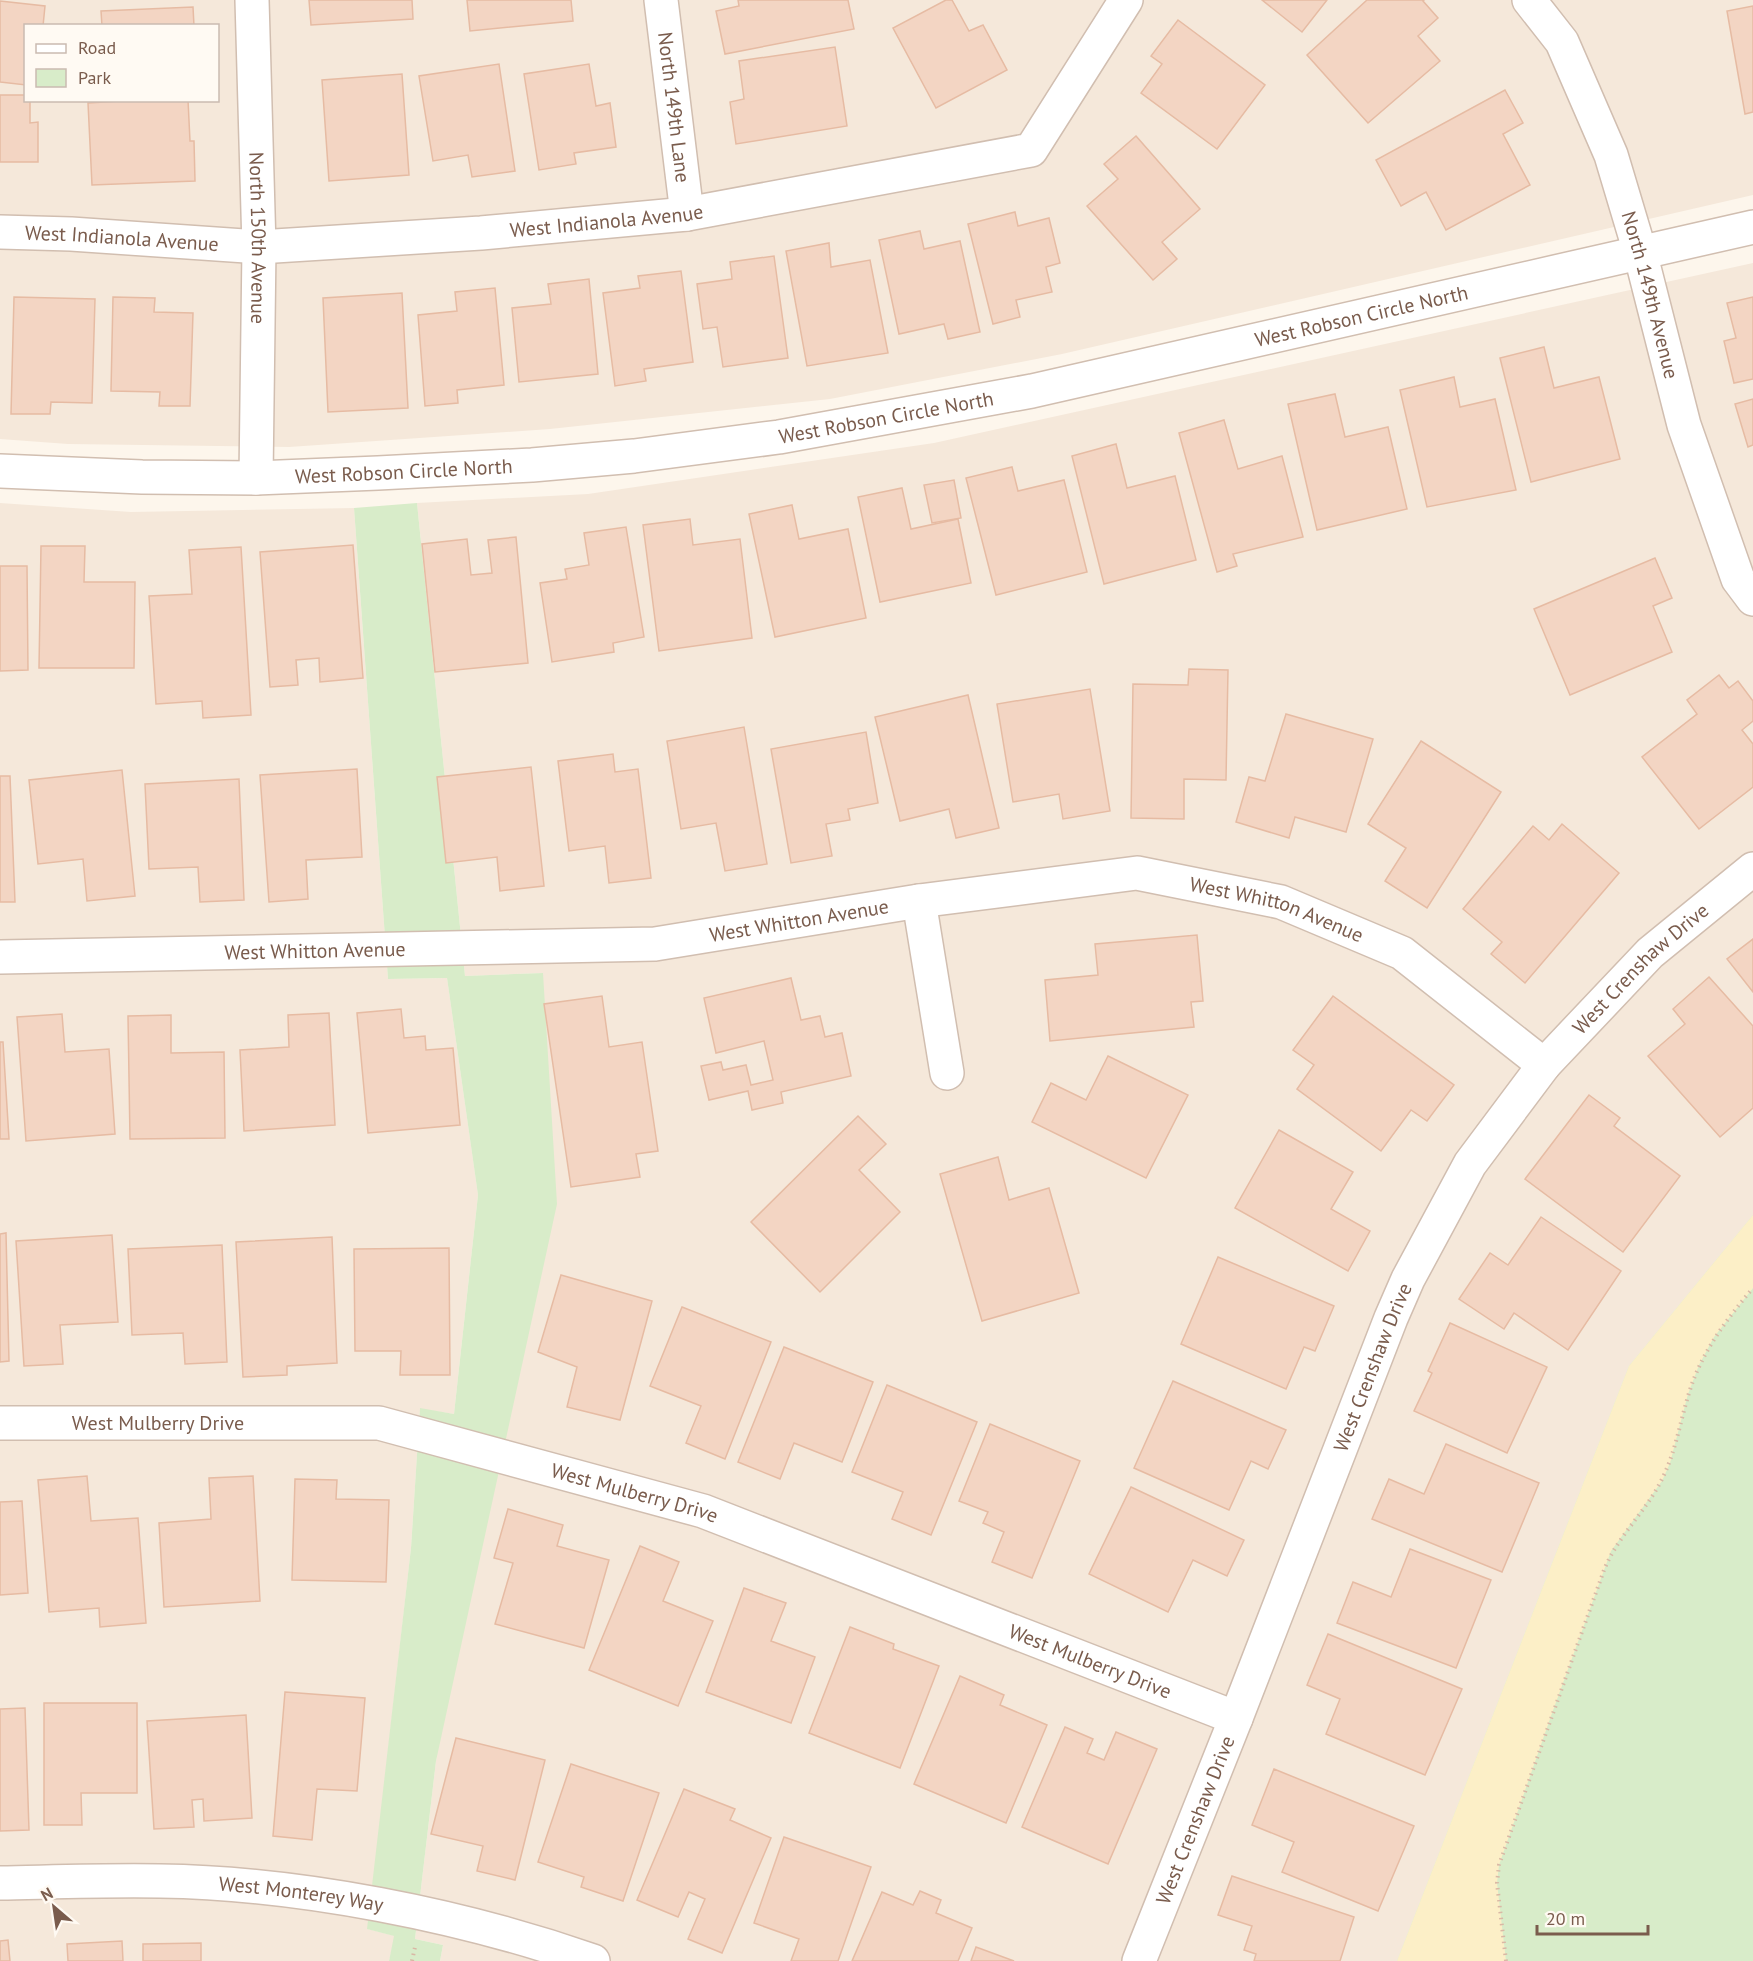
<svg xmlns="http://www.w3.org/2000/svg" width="1753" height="1961" viewBox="0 0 1753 1961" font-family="'PT Sans',sans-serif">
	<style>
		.residential { fill: #f5e8da; fill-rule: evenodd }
		.green { fill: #d8ecc9 }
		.sand { fill: #fcefc7 }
		.building { fill: #f3d5c3; stroke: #e6bba3; stroke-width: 1.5 }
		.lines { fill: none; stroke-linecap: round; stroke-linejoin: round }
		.minor-casing { stroke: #d1beb0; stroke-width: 36 }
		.tertiary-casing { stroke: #d1beb0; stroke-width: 36 }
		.path { stroke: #d9b8a5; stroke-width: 4; stroke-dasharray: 1.5 4.5; stroke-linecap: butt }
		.minor { stroke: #fff; stroke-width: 33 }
		.tertiary { stroke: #fff; stroke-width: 33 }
		.labels { text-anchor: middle; stroke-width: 5; stroke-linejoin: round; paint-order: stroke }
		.street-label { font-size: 20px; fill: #7a5c4d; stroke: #fffaf3 }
	</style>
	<rect width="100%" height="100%" fill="#fdf6ec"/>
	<g class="residential">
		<path d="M0 0H1753V195L1062 354 830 399 550 429 289 447 68 444 0 439ZM26 26H218V100H26Z"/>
		<polygon points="1753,263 1753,1215 1629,1366 1397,1961 440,1961 443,1945 415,1939 436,1761 543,973 465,976 417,503 588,494 934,443"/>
		<polygon points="0,503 131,512 354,508 388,979 447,978 478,1195 454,1414 420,1409 411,1548 368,1929 395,1936 389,1961 0,1961"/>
	</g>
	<g class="green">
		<polygon points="417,503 465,976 543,973 557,1204 436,1761 415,1939 443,1945 440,1961 389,1961 394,1936 367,1929 411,1548 420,1408 454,1414 478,1195 447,978 388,979 354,508"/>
		<polygon points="1753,1215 1753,1961 1397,1961 1629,1366"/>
	</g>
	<polygon class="sand" points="1753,1215 1753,1288 1714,1337 1699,1365 1688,1394 1670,1463 1662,1481 1611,1551 1551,1716 1499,1865 1497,1883 1506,1961 1397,1961 1629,1366"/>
	<g class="building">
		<polygon points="309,0 412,0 413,19 311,25"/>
		<polygon points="467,0 571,0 573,21 470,31"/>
		<polygon points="738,0 848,0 854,29 725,54 716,11 739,6"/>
		<polygon points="946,0 952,0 969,31 983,25 1007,70 936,108 893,28"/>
		<polygon points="1262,0 1327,0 1302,32"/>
		<polygon points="1367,0 1424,0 1423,1 1438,18 1418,36 1440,61 1368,123 1307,55"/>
		<polygon points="0,1 45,6 43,26 26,26 26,85 0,82"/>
		<polygon points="1753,6 1753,112 1745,114 1727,11"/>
		<polygon points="193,7 194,26 102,26 101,11"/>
		<polygon points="1178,20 1265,85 1217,149 1141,93 1162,64 1151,56"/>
		<polygon points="835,47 847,126 736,144 730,102 744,99 739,61"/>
		<polygon points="499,64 515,171 472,177 468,155 433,161 419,76"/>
		<polygon points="589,64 596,106 610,103 616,147 574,153 576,164 539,170 524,74"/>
		<polygon points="402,74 409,175 329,181 322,80"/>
		<polygon points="1505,90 1523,123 1503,134 1530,185 1446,230 1426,192 1401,206 1376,160"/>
		<polygon points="0,95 26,95 26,100 30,100 30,123 38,122 38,162 0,162"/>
		<polygon points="137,100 188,100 190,141 194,141 195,181 92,185 88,103"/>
		<polygon points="1136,136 1200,209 1162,242 1177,259 1153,280 1087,206 1118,179 1104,164"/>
		<polygon points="1015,212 1018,226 1049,218 1060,263 1046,267 1052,292 1016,300 1020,317 993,324 968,224"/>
		<polygon points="920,231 924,249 960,241 980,332 948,339 944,324 899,334 879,240"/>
		<polygon points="829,243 831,267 870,260 888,353 807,366 786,251"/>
		<polygon points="774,256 788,358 723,367 717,327 703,329 697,284 732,279 730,262"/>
		<polygon points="681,271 693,362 644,369 646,381 615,386 603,293 640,288 638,276"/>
		<polygon points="589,279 598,374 519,382 512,308 551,304 548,284"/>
		<polygon points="495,288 504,385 457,390 458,403 425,406 418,315 457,311 455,292"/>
		<polygon points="402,293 408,408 328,412 323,298"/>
		<polygon points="14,297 95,299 92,403 51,402 50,414 11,414"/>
		<polygon points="113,297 155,298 154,312 193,313 190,406 159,406 160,392 111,391"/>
		<polygon points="1753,297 1753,379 1734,383 1724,341 1736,338 1727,303"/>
		<polygon points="1544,347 1554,388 1599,377 1620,459 1531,482 1500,358"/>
		<polygon points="1454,377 1460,407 1495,399 1516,490 1427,507 1400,390"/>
		<polygon points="1335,394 1345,437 1388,427 1407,509 1317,530 1288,404"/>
		<polygon points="1753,399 1753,445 1748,447 1735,404"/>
		<polygon points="1224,420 1238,469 1282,456 1303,537 1233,554 1237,566 1217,572 1179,433"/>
		<polygon points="1116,444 1127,488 1175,476 1196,560 1104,584 1072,456"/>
		<polygon points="1012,467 1018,491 1064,480 1087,572 996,595 966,478"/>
		<polygon points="954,480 961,518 932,523 924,485"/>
		<polygon points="902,488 911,529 958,519 971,583 880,602 858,497"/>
		<polygon points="792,505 799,539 848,529 866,618 775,637 749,514"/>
		<polygon points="690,519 693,545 740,539 752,638 659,651 643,525"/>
		<polygon points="626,527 644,637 613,643 614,652 552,662 540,583 567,579 565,569 589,565 584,533"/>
		<polygon points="516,537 528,663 435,672 422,544 467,539 471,575 492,573 488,540"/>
		<polygon points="353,545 363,678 320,682 319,658 296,660 298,685 270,687 260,552"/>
		<polygon points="41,546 85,546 84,582 135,582 134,668 39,668"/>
		<polygon points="241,547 251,715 203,718 202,701 156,704 149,596 192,594 189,550"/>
		<polygon points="1655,558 1672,598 1653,606 1672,652 1570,695 1534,609"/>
		<polygon points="0,566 27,566 28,670 0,671"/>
		<polygon points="1189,669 1228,670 1226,780 1184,779 1184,819 1131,818 1133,684 1188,685"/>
		<polygon points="1719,675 1729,688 1738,681 1753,701 1753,721 1742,730 1753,744 1753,787 1699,829 1642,757 1697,714 1687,700"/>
		<polygon points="1090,689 1110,811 1063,819 1059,794 1013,802 997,704"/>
		<polygon points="968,695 999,828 956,838 949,809 900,821 875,717"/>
		<polygon points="1286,714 1373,739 1346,832 1295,817 1289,838 1236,822 1249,777 1265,781"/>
		<polygon points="744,727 767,864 725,871 716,823 681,829 667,741"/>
		<polygon points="866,732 878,803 848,809 850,820 826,824 832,856 791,863 771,749"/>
		<polygon points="1421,741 1501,792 1427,908 1385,881 1406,848 1368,824"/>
		<polygon points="613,754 615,772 638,769 651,878 609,883 605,846 569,851 558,761"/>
		<polygon points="531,767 544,886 500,891 497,857 446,863 437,777"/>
		<polygon points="357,769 362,857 306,860 308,899 269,902 260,775"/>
		<polygon points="122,770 135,896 87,901 83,859 38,864 29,780"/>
		<polygon points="0,776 10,776 15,902 0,902"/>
		<polygon points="239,779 244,900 200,902 198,867 149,869 145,784"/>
		<polygon points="1562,824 1619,873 1525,983 1491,954 1502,942 1463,909 1533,826 1549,840"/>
		<polygon points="1197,935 1203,1001 1191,1002 1194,1027 1050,1041 1045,980 1098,975 1095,944"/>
		<polygon points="1753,939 1753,992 1727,959"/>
		<polygon points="1709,977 1753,1026 1753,1108 1720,1137 1648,1056 1685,1024 1673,1009"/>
		<polygon points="791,978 801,1020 820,1016 825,1037 842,1033 851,1076 781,1092 783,1103 752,1110 748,1091 709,1100 701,1066 721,1062 723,1070 746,1065 751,1085 773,1080 764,1041 716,1053 704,998"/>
		<polygon points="602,996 609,1047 642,1042 658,1151 636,1154 640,1177 571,1187 544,1004"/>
		<polygon points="1333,996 1454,1085 1427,1121 1411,1110 1381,1151 1297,1089 1314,1065 1293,1050"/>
		<polygon points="401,1009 404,1038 425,1036 426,1050 453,1048 460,1125 368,1133 357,1013"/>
		<polygon points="329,1013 335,1125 244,1131 240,1050 289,1047 288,1015"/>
		<polygon points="62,1014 65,1052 109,1049 115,1134 26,1141 17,1017"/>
		<polygon points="171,1015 171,1053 224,1052 225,1138 130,1139 128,1016"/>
		<polygon points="0,1042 3,1042 9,1139 0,1139"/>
		<polygon points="1108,1056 1188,1095 1146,1178 1032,1122 1051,1083 1086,1100"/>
		<polygon points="1589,1095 1620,1118 1614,1126 1680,1176 1623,1252 1525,1179"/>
		<polygon points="858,1116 886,1144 859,1170 900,1212 820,1292 751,1222"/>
		<polygon points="1279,1130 1353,1172 1331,1209 1370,1231 1348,1271 1235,1208"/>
		<polygon points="998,1157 1009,1200 1049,1188 1079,1293 982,1321 940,1174"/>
		<polygon points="1541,1217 1621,1271 1568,1350 1514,1313 1504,1329 1459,1299 1490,1253 1508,1265"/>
		<polygon points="6,1233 9,1361 0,1362 0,1234"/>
		<polygon points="112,1235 118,1322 60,1325 63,1364 24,1366 16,1241"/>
		<polygon points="332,1237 337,1363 287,1366 287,1375 243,1377 236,1242"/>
		<polygon points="222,1245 227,1362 185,1364 183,1333 132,1335 128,1249"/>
		<polygon points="449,1248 450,1375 400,1375 401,1351 355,1351 354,1249"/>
		<polygon points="1218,1257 1334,1306 1315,1351 1304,1347 1286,1389 1181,1344"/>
		<polygon points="561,1275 652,1301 620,1420 567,1407 577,1367 538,1352"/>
		<polygon points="682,1307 771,1342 725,1459 686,1443 701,1406 650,1386"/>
		<polygon points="1450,1323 1547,1367 1507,1453 1414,1411 1432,1373 1428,1371"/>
		<polygon points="784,1347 873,1382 842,1462 794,1443 780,1479 738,1462"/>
		<polygon points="1173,1381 1286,1430 1268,1469 1251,1461 1229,1510 1134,1468"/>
		<polygon points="887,1385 977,1422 931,1535 892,1519 903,1492 852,1472"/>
		<polygon points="990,1424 1080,1461 1032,1578 992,1562 1004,1532 983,1523 988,1512 959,1501"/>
		<polygon points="1446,1444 1539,1483 1502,1572 1372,1519 1389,1479 1424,1494"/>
		<polygon points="87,1476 91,1521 138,1518 146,1623 100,1627 99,1608 49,1612 38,1480"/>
		<polygon points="253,1476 260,1601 164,1607 159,1523 211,1519 209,1478"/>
		<polygon points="295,1479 337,1480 336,1499 389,1500 386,1582 292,1580"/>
		<polygon points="1131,1487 1244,1540 1227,1576 1193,1560 1168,1612 1089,1574"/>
		<polygon points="22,1501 28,1593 0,1595 0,1502"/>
		<polygon points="508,1509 563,1525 557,1546 609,1560 584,1648 495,1624 513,1563 494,1558"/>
		<polygon points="640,1546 679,1562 663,1601 713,1621 678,1706 589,1670"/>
		<polygon points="1410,1549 1491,1580 1456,1668 1337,1623 1353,1582 1391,1597"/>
		<polygon points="744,1588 786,1603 771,1641 815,1657 791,1723 706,1692"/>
		<polygon points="850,1627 894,1644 893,1649 939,1666 900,1768 809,1733"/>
		<polygon points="1328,1634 1462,1689 1425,1775 1326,1734 1340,1699 1307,1685"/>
		<polygon points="960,1676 1004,1695 1000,1705 1047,1725 1006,1823 914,1784"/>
		<polygon points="285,1692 365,1698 357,1791 317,1789 312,1840 273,1836"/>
		<polygon points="44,1703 137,1703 137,1793 81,1793 82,1825 44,1825"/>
		<polygon points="25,1708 29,1830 0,1831 0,1709"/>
		<polygon points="246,1715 252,1818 204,1821 203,1799 192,1800 194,1827 154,1829 147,1721"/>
		<polygon points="1065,1727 1093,1739 1087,1753 1104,1760 1116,1732 1157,1749 1108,1864 1022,1827"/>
		<polygon points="456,1738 545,1760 515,1880 477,1871 483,1846 431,1834"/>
		<polygon points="571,1764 659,1793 623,1901 581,1887 584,1877 538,1862"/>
		<polygon points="1274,1769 1414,1826 1378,1911 1282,1872 1294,1842 1252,1825"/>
		<polygon points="684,1789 735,1809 730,1820 771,1838 722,1953 688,1939 705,1899 689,1892 678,1917 637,1900"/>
		<polygon points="784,1837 871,1867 838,1961 791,1961 799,1939 754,1923"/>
		<polygon points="1232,1876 1354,1917 1340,1961 1254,1961 1256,1954 1244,1950 1252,1926 1218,1915"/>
		<polygon points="920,1891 941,1900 936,1913 972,1928 958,1961 852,1961 882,1892 913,1905"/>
		<polygon points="8,1940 10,1961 0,1961 0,1941"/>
		<polygon points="122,1941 123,1961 68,1961 67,1944"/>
		<polygon points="201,1943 201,1961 143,1961 143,1944"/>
		<polygon points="976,1947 1014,1961 971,1961"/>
	</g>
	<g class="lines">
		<g class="minor-casing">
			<g id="minor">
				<path id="s1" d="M252 0 259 247 256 478"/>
				<path id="s2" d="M661 0 687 214"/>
				<path id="s3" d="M1529 0 1562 42 1611 155 1640 252 1684 425 1738 579 1753 599"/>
				<path id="s4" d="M0 232 71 234 259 247 481 233 687 214 1031 150 1126 0"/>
				<polyline points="919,901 947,1073"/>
				<path id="s5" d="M0 957 655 944 919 901 1137 873 1281 902 1402 953 1544 1065"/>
				<path id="s6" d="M0 1423H379L703 1511 1236 1718"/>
				<path id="s7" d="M0 1883C53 1882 107 1880 160 1881 300 1883 461 1915 593 1961"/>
				<path id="s8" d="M1139 1961 1236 1718 1391 1318 1408 1279 1470 1164 1544 1065 1650 953 1753 869"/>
			</g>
		</g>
		<g class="tertiary-casing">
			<g id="tertiary">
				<path id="s9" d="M0 471 142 477 256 478 378 473 532 465 634 456 779 437 1032 391 1753 227"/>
			</g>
		</g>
		<g class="path">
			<polyline points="412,1961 415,1947"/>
			<path d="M1506 1961 1497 1883 1499 1865 1604 1570C1618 1535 1647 1511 1663 1477 1676 1450 1680 1422 1689 1393 1701 1353 1726 1320 1753 1288"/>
		</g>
		<use href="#minor" class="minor"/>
		<use href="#tertiary" class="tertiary"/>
	</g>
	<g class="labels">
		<g class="street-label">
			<text dy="7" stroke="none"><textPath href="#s2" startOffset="108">North 149th Lane</textPath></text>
			<text dy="7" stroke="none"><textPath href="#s4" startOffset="608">West Indianola Avenue</textPath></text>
			<text dy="7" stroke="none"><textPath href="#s4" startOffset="122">West Indianola Avenue</textPath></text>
			<text dy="7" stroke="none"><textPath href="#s1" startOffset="238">North 150th Avenue</textPath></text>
			<text dy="7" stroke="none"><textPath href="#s3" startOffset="322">North 149th Avenue</textPath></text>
			<text dy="7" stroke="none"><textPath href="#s9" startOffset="1376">West Robson Circle North</textPath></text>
			<text dy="7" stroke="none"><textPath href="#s9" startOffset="890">West Robson Circle North</textPath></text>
			<text dy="7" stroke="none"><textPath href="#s9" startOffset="404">West Robson Circle North</textPath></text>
			<text dy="7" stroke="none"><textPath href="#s5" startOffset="1287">West Whitton Avenue</textPath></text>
			<text dy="7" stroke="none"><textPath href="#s5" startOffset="801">West Whitton Avenue</textPath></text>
			<text dy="7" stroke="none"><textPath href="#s5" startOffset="315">West Whitton Avenue</textPath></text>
			<text dy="7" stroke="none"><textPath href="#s8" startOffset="1124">West Crenshaw Drive</textPath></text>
			<text dy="7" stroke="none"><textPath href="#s8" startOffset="638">West Crenshaw Drive</textPath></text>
			<text dy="7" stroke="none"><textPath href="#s6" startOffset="158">West Mulberry Drive</textPath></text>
			<text dy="7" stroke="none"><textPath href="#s6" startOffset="644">West Mulberry Drive</textPath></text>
			<text dy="7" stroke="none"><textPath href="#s6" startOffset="1130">West Mulberry Drive</textPath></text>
			<text dy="7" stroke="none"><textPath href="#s8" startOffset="152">West Crenshaw Drive</textPath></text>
			<text dy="7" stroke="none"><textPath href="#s7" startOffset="302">West Monterey Way</textPath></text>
		</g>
	</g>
	<rect x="24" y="24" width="195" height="78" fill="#fffaf3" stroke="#cabbb1" stroke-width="1.5"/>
	<rect x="36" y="44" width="30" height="9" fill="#ffffff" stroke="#cabbb1" stroke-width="1.5"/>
	<text x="78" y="54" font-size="18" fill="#7a5c4d">Road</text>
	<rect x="36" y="69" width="30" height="18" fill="#d8ecc9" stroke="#cabbb1" stroke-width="1.5"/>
	<text x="78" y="84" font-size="18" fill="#7a5c4d">Park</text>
	<g transform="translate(54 1907) rotate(331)" stroke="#fffaf3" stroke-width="4.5" paint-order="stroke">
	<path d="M0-4.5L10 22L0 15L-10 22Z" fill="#7a5c4d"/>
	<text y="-9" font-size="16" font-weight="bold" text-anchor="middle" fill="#7a5c4d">N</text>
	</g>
	<path d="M1537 1925v9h111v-9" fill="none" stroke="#7a5c4d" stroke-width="3"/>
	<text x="1546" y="1925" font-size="18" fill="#7a5c4d" stroke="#fffaf3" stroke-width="4.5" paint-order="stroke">20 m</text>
</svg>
